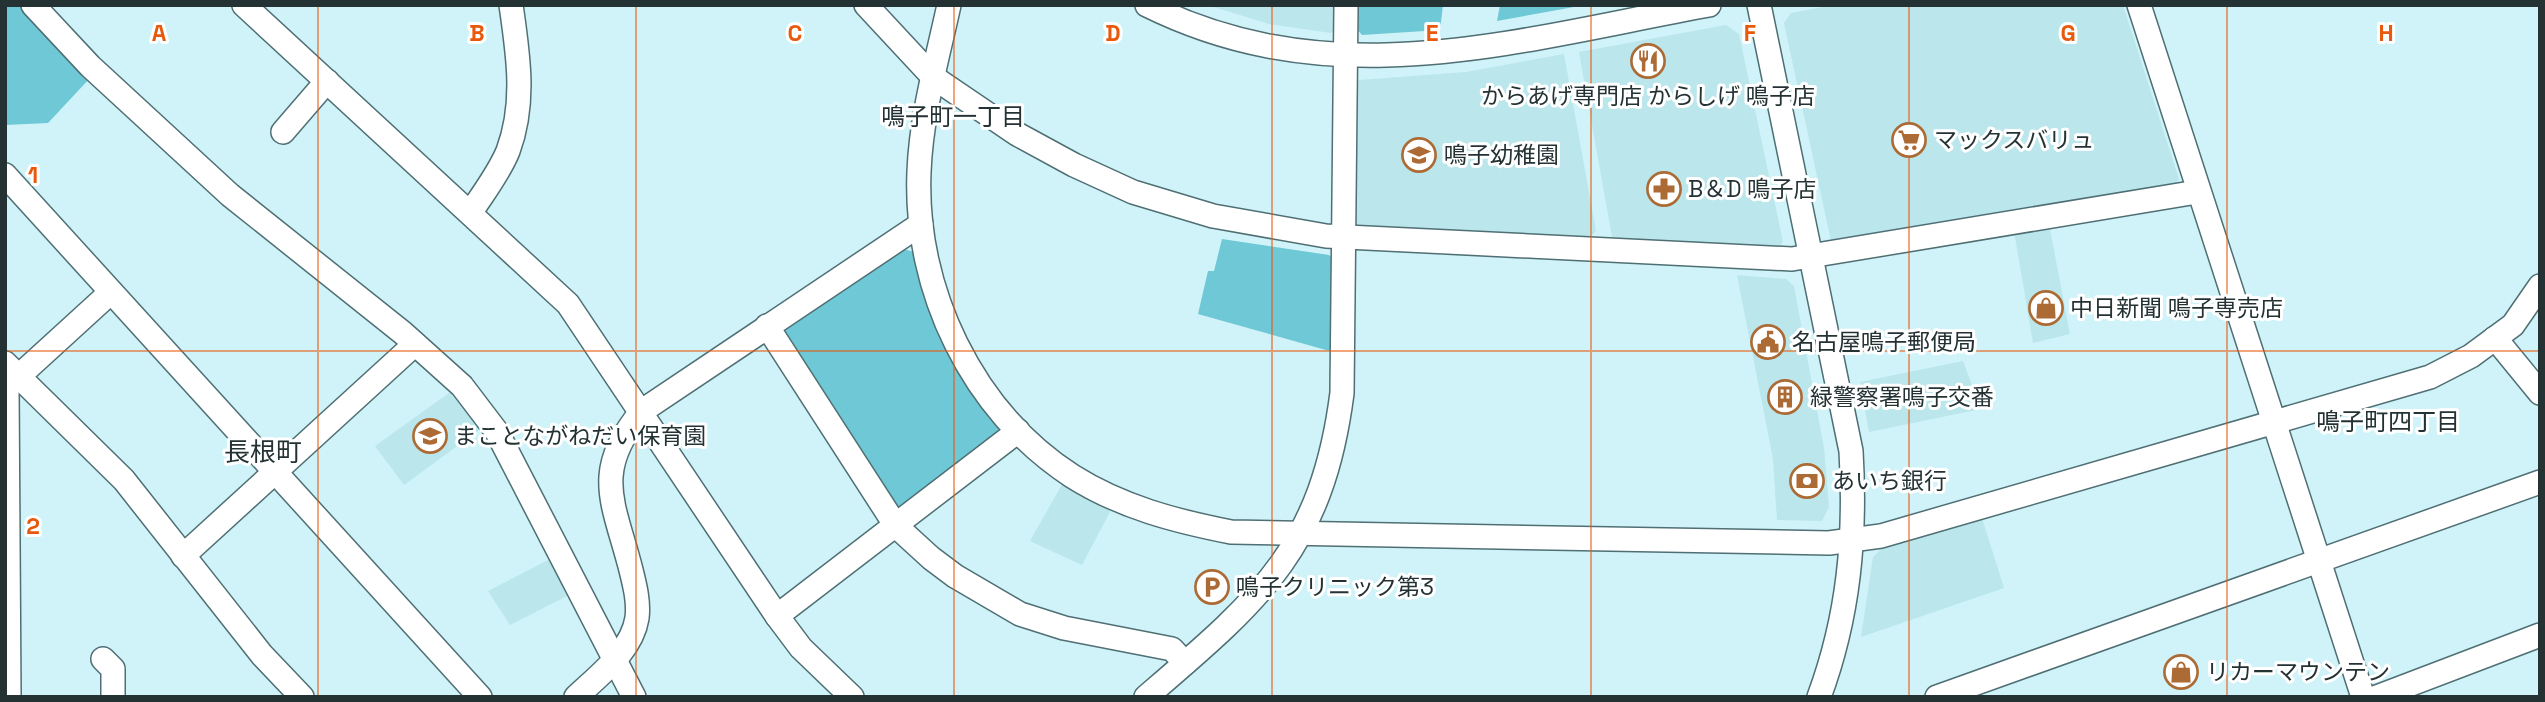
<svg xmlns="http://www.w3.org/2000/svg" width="2545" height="702" viewBox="0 0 2545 702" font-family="'Space Grotesk','Noto Sans JP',sans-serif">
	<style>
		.built { fill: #bae6ec }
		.green { fill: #6ec8d5 }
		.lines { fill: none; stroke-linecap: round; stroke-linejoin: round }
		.minor-casing { stroke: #4f6f74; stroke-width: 26 }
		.minor { stroke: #fff; stroke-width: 23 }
		.grid { fill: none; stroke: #e8590c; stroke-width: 2; stroke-opacity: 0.55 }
		.labels { text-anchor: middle; stroke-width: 6; stroke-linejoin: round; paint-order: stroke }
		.poi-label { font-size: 23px; fill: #243234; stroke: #fff; text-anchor: start }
		.neighbourhood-label { font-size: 24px; fill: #243234; stroke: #fff }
		.quarter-label { font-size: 26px; fill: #243234; stroke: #fff }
		.grid-label { font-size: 23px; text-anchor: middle; font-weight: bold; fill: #e8590c; stroke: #fff; stroke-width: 6; stroke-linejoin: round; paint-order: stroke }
	</style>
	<rect width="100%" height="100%" fill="#cff3f8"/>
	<g class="built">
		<polygon points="1207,5 1339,5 1339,28 1331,33 1269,24"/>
		<polygon points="1834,5 2123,5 2179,179 2177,183 1831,241 1784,23 1791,13"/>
		<polygon points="1726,25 1739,34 1783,242 1775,251 1618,243 1612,237 1579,52"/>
		<polygon points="1564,54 1596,231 1586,242 1359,229 1353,224 1354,86 1359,80 1466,72"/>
		<polygon points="2049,224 2070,334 2033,343 2014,231"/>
		<polygon points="1737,275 1786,279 1794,286 1824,448 1829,507 1822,521 1777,520 1773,459"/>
		<polygon points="1963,361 1981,409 1869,432 1860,382"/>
		<polygon points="456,388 486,425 404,485 375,446"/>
		<polygon points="1064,481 1112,508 1082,565 1030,541"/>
		<polygon points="1982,518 2004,588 1861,637 1873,557 1882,548"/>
		<polygon points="554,557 573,593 510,625 488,591"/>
	</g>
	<g class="green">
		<polygon points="5,5 21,5 91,77 48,123 5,125"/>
		<polygon points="1355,5 1443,5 1440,30 1362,35 1355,27"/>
		<polygon points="1500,5 1585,5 1497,21"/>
		<polygon points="1222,239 1329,255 1335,261 1333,352 1198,314 1208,271 1214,271"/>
		<polygon points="900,248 914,252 924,295 944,343 1000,425 1001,437 905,510 895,510 782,336 782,326"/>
	</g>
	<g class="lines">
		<g class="minor-casing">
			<g id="minor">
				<polyline points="33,5 90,66 230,195 403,333 462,386 497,432 634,697"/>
				<polyline points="244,5 568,304 777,616 801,648 852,697"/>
				<polyline points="866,5 933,77 1017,134 1074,165 1133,192 1213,216 1326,236 1792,259 2197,192"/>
				<path d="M949 5C937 60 921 116 919 172 914 289 972 411 1072 476 1121 507 1175 521 1231 532L1829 543 1881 536 2430 377 2471 356 2513 325 2540 286"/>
				<path d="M1147 5C1335 98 1516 40 1709 5"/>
				<path d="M1759 5 1851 451C1856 537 1849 616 1819 697"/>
				<polyline points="2139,5 2363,697"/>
				<polyline points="283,132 327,81"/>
				<polyline points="5,175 480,697"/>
				<path d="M471 212C484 192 499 173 508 151 526 103 518 54 511 5"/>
				<polyline points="767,326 896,526 931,558 955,576 1020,614 1064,628 1172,649 1185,663"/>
				<polyline points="2495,338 2540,393"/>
				<polyline points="5,363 124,480 262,655 302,697"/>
				<polyline points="7,387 9,697"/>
				<polyline points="7,387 111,292"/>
				<polyline points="183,556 415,344"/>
				<polyline points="777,616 1018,431"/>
				<polyline points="103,659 113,669 113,697"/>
				<path d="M576 697C598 676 632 651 637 618 639 602 635 586 631 570 614 503 591 472 642 411L921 224"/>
				<path d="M1146 697C1259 600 1322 549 1342 393L1346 5"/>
				<polyline points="1937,697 2540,482"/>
				<polyline points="2377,697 2540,635"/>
			</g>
		</g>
		<use href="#minor" class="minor"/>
	</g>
	<path class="grid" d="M318 5V697M636 5V697M954 5V697M1272 5V697M1591 5V697M1909 5V697M2227 5V697M5 351H2540"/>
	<defs>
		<g id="restaurant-ring" transform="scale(1.75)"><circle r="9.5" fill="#fff" stroke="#ac6b35" stroke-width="1.5"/><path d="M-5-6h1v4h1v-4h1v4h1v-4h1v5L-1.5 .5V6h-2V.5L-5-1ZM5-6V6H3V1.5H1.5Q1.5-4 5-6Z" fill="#ac6b35"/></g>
		<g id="supermarket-ring" transform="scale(1.75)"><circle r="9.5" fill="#fff" stroke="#ac6b35" stroke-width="1.5"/><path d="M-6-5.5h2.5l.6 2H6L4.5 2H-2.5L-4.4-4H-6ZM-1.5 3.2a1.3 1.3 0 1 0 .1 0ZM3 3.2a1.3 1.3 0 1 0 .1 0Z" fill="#ac6b35"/></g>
		<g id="school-ring" transform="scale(1.75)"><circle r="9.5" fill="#fff" stroke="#ac6b35" stroke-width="1.5"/><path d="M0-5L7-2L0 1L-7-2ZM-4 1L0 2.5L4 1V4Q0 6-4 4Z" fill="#ac6b35"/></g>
		<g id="pharmacy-ring" transform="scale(1.75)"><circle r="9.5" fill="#fff" stroke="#ac6b35" stroke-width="1.5"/><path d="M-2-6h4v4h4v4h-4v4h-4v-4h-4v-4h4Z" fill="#ac6b35"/></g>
		<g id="shop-ring" transform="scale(1.75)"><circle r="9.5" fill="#fff" stroke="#ac6b35" stroke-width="1.5"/><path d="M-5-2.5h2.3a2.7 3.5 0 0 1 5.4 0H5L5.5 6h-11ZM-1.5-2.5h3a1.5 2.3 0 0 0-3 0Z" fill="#ac6b35"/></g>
		<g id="civic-ring" transform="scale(1.75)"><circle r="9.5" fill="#fff" stroke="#ac6b35" stroke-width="1.5"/><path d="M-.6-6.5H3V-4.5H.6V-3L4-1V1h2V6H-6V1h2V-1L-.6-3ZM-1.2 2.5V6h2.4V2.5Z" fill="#ac6b35"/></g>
		<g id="building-ring" transform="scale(1.75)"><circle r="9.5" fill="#fff" stroke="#ac6b35" stroke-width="1.5"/><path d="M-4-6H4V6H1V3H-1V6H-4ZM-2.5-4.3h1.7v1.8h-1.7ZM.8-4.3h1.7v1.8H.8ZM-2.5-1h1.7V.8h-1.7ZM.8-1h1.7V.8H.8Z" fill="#ac6b35"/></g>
		<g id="bank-ring" transform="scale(1.75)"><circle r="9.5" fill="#fff" stroke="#ac6b35" stroke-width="1.5"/><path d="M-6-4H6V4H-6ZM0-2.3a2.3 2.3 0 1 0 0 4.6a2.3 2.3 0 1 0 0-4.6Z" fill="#ac6b35"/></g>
		<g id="parking-ring" transform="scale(1.75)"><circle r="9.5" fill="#fff" stroke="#ac6b35" stroke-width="1.5"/><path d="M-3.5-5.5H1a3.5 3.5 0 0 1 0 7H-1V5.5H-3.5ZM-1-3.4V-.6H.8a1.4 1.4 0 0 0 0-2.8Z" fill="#ac6b35"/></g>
	</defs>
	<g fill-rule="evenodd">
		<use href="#restaurant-ring" x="1648" y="61"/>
		<use href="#supermarket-ring" x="1909" y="140"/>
		<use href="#school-ring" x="1419" y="155"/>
		<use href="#pharmacy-ring" x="1664" y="189"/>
		<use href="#shop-ring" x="2046" y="308"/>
		<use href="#civic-ring" x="1768" y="342"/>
		<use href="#building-ring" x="1785" y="397"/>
		<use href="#school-ring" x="430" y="436"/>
		<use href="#bank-ring" x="1807" y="481"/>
		<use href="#parking-ring" x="1212" y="587"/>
		<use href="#shop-ring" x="2181" y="672"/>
	</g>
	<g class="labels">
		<g class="poi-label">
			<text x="1648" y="104" text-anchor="middle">からあげ専門店 からしげ 鳴子店</text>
			<text x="1934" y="148">マックスバリュ</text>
			<text x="1444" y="163">鳴子幼稚園</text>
			<text x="1688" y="197">B＆D 鳴子店</text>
			<text x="2070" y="316">中日新聞 鳴子専売店</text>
			<text x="1792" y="350">名古屋鳴子郵便局</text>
			<text x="1810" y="405">緑警察署鳴子交番</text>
			<text x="454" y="444">まことながねだい保育園</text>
			<text x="1832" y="489">あいち銀行</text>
			<text x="1236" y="595">鳴子クリニック第3</text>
			<text x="2206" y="680">リカーマウンテン</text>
		</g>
		<g class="neighbourhood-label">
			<text x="953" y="125">鳴子町一丁目</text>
			<text x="2388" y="430">鳴子町四丁目</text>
		</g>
		<g class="quarter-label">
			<text x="263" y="461">長根町</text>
		</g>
	</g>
	<g class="grid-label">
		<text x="159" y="41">A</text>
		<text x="477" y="41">B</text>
		<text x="795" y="41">C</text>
		<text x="1113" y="41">D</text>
		<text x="1432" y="41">E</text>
		<text x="1750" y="41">F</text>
		<text x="2068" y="41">G</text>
		<text x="2386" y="41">H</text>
		<text x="33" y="183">1</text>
		<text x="33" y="534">2</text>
	</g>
	<rect width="2545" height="702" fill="none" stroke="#243234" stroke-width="14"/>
</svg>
